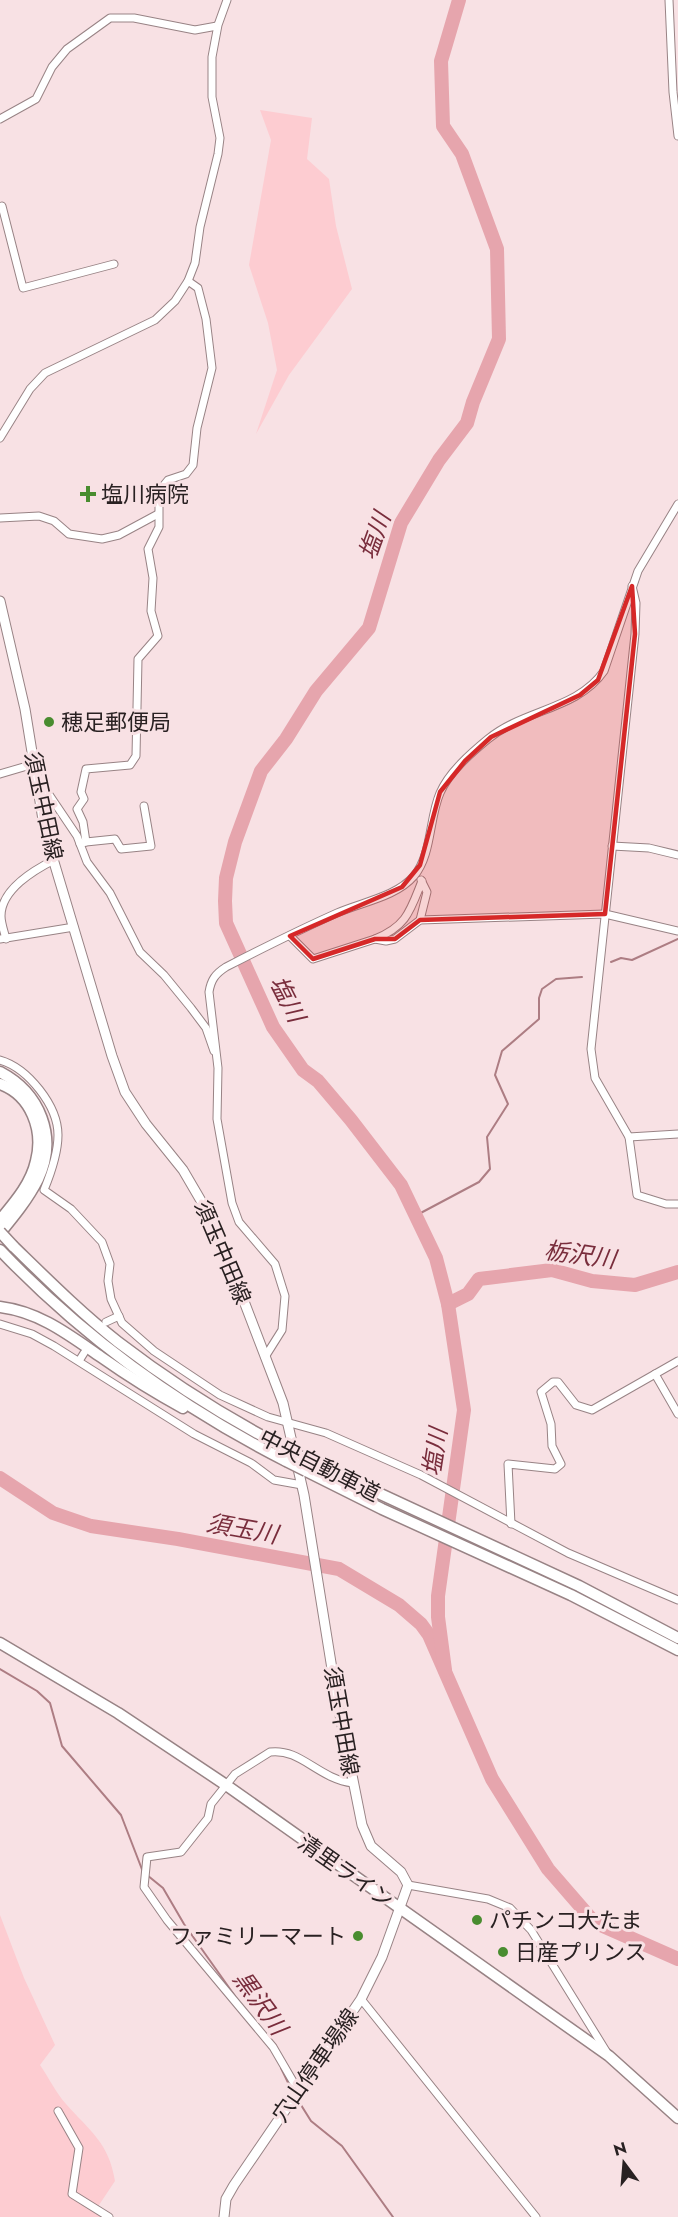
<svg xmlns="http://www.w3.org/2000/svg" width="678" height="2217" viewBox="0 0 678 2217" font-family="Jost,'Noto Sans JP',sans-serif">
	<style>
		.green { fill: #fdccd1 }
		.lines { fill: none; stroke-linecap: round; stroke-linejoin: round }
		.stream { stroke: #ad7d83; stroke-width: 2 }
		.river { stroke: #e6a5ad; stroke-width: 14 }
		.minor-casing { stroke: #988385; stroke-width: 9 }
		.major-casing { stroke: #988385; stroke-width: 11 }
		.highway-casing { stroke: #988385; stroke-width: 13 }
		.minor { stroke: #fff; stroke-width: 7 }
		.major { stroke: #fff; stroke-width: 9 }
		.highway { stroke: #fff; stroke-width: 10 }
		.highway-bridge-casing { stroke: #988385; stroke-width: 13; stroke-linecap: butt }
		.highway-bridge { stroke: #fff; stroke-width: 10 }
		.marked { fill: #d62828; fill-opacity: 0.2; stroke: #d62828; stroke-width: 4.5; stroke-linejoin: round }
		.poi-dot { fill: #498c2f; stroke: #f8e1e4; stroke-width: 2 }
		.labels { text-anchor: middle; stroke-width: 6; stroke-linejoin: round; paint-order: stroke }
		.poi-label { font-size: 22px; fill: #292122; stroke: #f8e1e4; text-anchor: start }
		.street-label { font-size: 22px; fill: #292122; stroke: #f8e1e4 }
		.water-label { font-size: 24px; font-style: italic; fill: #792d3c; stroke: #f8e1e4 }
	</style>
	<rect width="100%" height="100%" fill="#f8e1e4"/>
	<g class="green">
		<polygon points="260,110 312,118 307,159 329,179 336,226 352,289 289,375 256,434 277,370 268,323 249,265 271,140"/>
		<path d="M0 1915 24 1978 55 2045 40 2065C49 2078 56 2093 66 2104 90 2131 109 2143 115 2181L97 2208 105 2217H0Z"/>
	</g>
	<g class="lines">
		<g class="stream">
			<polyline points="611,962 621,958 632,960 678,939"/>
			<polyline points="415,1216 479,1182 490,1169 487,1137 508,1104 495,1075 502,1051 539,1019 539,998 542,989 556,979 582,977"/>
			<polyline points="0,1669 37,1691 50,1703 62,1746 121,1815 143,1872"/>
			<polyline points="147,1875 163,1888 184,1924 235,1996"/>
			<polyline points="281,2068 293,2093"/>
			<polyline points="296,2097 311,2121 342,2146 393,2217"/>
		</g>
		<g class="river">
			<polyline points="448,1304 468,1294 479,1279 552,1270 592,1281 635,1285 678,1272"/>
			<polyline points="0,1478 53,1513 91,1526 178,1539 339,1569 399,1605 421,1624 429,1635 492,1779 548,1869 594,1922 678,1959"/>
			<polyline points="445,1670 438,1617 438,1596 464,1410 448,1304 436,1258 401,1185 351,1120 318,1081 303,1070 273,1027 226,923 225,901 226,878 235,842 261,771 286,739 316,691 369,628 401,523 439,460 467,423 473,402 499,339 497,249 462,154 443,126 441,61 459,0"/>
		</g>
		<g class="minor-casing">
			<g id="minor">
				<polyline points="669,0 673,92 678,136"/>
				<polyline points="0,119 36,99 52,67 67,49 110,18 134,18 195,30 217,26"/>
				<polyline points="2,206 23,288 114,264"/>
				<polyline points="0,438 30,389 45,373 155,320 175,301 188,281 195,263 200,227 218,154 220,138 212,97 212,57 218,25 227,0"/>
				<polyline points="0,518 39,516 54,521 69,534 102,539 119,535 158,514"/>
				<polyline points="632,586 636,603 635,634 591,1049 595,1078 629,1137 637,1195 666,1204 678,1204"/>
				<polyline points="0,774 34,764"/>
				<polyline points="38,788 48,793 77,836 87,862 110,893 140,952 164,975 191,1008 206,1028 214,1051"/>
				<polyline points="86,842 115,839 121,849 151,846 144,806"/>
				<polyline points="80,844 86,842 83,822 77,809 84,799 81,792 86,769 130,765 136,756 138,659 158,636 151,611 153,578 148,549 159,527 159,491 168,480 186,474 193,465 197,428 212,368 206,319 198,288 188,281"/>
				<polyline points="612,846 649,848 678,855"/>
				<polyline points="420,920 427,892 421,880"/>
				<polyline points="290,936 313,959 375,939 386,941 395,939 420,920 605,914 678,931"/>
				<polyline points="0,939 74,927"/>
				<path d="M6 939C4 931 1 923 1 916 1 890 34 870 54 860"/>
				<path d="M375 939C407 926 410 911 422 881"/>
				<path d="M0 1060C28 1068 58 1106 58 1135 58 1154 51 1173 44 1190L71 1209 102 1242 110 1264 108 1281 111 1299 122 1323 154 1351 220 1395 268 1417 326 1433 421 1475 568 1553 678 1600"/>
				<polyline points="629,1137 678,1134"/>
				<polyline points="106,1322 119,1316"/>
				<polyline points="0,1324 32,1334 54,1346 194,1434 251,1463 274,1480 302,1485"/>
				<path d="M265 1357 282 1330 285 1296 275 1264 239 1222 232 1203 217 1119 218 1068 209 992C211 980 215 974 226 967 263 948 299 930 337 913 362 902 396 897 414 876 432 855 429 818 440 793 449 772 471 753 488 739 524 709 577 710 604 671L638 571 678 504"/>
				<polyline points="79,1361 84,1353"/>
				<polyline points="655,1374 678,1414"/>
				<polyline points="511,1524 508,1464 555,1469 561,1464 552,1446 551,1424 541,1392 553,1382 558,1382 576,1405 592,1410 678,1361"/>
				<polyline points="408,1885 488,1899 510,1908 531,1930 606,2051"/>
				<polyline points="361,1999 536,2217"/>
				<path d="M298 2090 273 2047 167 1920 144 1887 147 1857 181 1852 208 1818 211 1804 235 1774 270 1752C301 1748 318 1779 353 1783"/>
				<polyline points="58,2111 79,2148 72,2194 109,2217"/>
			</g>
		</g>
		<g class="major-casing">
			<polyline id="major" points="0,601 25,709 45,832 112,1056 125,1092 146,1124 183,1170 214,1223 283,1403 304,1495 337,1700 362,1825 371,1846 401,1872 408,1885 382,1957 361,1999 234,2185 226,2199 224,2217"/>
		</g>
		<g class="highway-casing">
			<g id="highway">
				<path d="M0 1072C40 1093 58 1137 38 1179 28 1199 14 1216 0 1233"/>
				<path d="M0 1084C31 1095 44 1130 36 1161 31 1184 14 1203 0 1220"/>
				<path d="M13 1246C47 1279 81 1313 118 1342 170 1382 227 1418 285 1448"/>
				<path d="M0 1250C82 1336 180 1407 286 1461"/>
				<path d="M0 1307C40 1312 69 1335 101 1357 128 1376 155 1393 183 1408"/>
				<polyline points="305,1459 579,1586 678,1638"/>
				<polyline points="306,1471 382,1509 571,1595 678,1650"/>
				<polyline points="0,1643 118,1713 226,1785 609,2056 678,2118"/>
			</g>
		</g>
		<use href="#minor" class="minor"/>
		<use href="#major" class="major"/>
		<use href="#highway" class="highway"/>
		<g class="highway-bridge-casing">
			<g id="highway-bridge">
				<polyline points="0,1232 13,1246"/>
				<polyline points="285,1448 305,1459"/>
				<polyline points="286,1461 306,1471"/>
			</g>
		</g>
		<use href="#highway-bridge" class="highway-bridge"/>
	</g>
	<path class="marked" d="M632 586 635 634 605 914 420 920 395 939H375L313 959 290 936 402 887 420 865 440 792 465 761 491 737 580 695 598 680Z"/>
	<g class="poi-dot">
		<path d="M85 485h6v6h6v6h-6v6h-6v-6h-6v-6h6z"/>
		<circle cx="49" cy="722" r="6"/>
		<circle cx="477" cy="1920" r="6"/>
		<circle cx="358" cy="1936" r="6"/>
		<circle cx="503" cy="1952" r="6"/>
	</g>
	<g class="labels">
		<g class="poi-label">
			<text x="101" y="502">塩川病院</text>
			<text x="61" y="730">穂足郵便局</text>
			<text x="489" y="1928">パチンコ大たま</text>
			<text x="346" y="1944" text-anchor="end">ファミリーマート</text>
			<text x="515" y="1960">日産プリンス</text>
		</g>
		<g class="street-label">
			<text transform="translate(44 806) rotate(78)" y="8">須玉中田線</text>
			<text transform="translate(223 1252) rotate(67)" y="8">須玉中田線</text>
			<text transform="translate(320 1465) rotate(27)" y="8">中央自動車道</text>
			<text transform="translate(342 1721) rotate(80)" y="8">須玉中田線</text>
			<text transform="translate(346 1871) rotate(35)" y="8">清里ライン</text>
			<text transform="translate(315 2065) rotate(-55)" y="8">穴山停車場線</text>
		</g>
		<g class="water-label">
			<text transform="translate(375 536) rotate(-70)" y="8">塩川</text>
			<text transform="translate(287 999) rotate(63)" y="8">塩川</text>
			<text transform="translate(580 1255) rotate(8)" y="8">栃沢川</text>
			<text transform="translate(435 1452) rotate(-81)" y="8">塩川</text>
			<text transform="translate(242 1529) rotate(10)" y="8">須玉川</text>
			<text transform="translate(260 2003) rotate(54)" y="8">黒沢川</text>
		</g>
	</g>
	<g transform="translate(624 2163) rotate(344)" stroke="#f8e1e4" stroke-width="4.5" paint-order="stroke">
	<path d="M0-4.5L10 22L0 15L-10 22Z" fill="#292122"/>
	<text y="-9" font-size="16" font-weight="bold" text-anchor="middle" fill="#292122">N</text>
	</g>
</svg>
